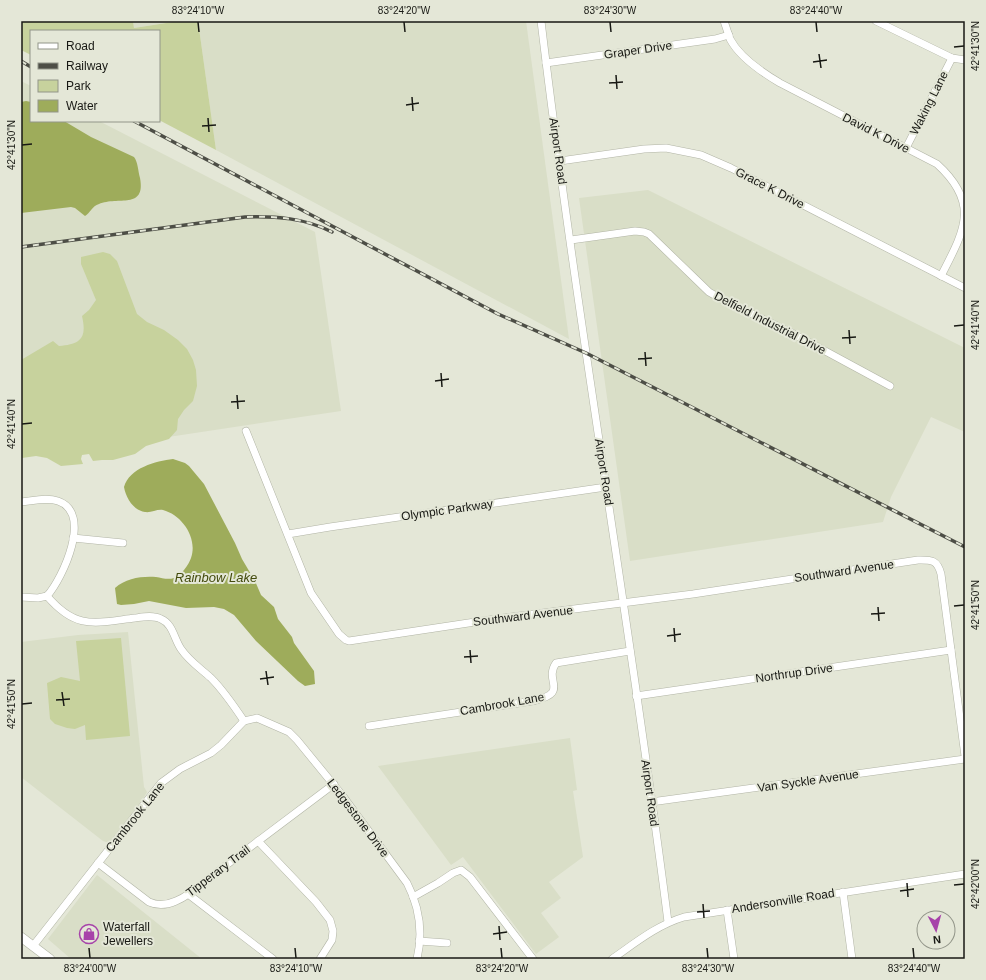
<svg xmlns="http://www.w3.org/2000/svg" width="986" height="980" viewBox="0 0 986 980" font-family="Helvetica,sans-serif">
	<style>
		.built { fill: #d9dec7 }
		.green { fill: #c7d29d }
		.water { fill: #9eac5b }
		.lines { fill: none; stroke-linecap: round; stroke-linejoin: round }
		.minor-casing { stroke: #b1b4a5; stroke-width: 8 }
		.major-casing { stroke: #b1b4a5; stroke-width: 10 }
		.minor { stroke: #fff; stroke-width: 7 }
		.major { stroke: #fff; stroke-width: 9 }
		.rail-casing { stroke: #4d4e46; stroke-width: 3.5 }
		.rail { stroke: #e4e7d7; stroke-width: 2; stroke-dasharray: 6; stroke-linecap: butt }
		.ticks { fill: none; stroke: #181914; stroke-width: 1.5 }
		.labels { text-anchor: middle; stroke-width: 4; stroke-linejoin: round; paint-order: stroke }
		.street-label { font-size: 12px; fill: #181914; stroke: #e4e7d7 }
		.poi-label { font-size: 12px; fill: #181914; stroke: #e4e7d7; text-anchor: start }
		.water-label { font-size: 13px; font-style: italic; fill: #434b0d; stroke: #e4e7d7 }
		.neatline { fill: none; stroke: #181914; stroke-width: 1.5 }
		.ticks-label { font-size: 10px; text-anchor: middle; fill: #181914 }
	</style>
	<rect width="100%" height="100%" fill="#e4e7d7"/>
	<g class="built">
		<polygon points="133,21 179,21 134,28"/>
		<polygon points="198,21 526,21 569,339 216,150"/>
		<polygon points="21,81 31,86 31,121 99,121 315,232 341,411 175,436 21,455"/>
		<polygon points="648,190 965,348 965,432 931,417 891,497 883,522 630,561 579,198"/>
		<polygon points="128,632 144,787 147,792 142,801 109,843 103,841 21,777 21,642 78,635"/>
		<polygon points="570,738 577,790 573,791 583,857 549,882 561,898 541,913 559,937 536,954 463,857 451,865 378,766"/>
		<polygon points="97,875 202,959 71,959 48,939"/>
	</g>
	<g class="green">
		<polygon points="21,21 133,21 134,28 179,21 198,21 216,150 159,120 159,31 31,31 31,55 21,50"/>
		<path d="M103 252 110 254 117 261 137 314 147 322 164 330 178 340 187 349 193 360 196 370 197 386 193 401 184 410 178 419 177 430 169 439 146 446 135 454 113 460H102L93 461 89 454 82 455 81 459 83 464 61 466 47 458 36 456 22 458 21 360 53 341 59 346C81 344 87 338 82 316L89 310 96 300 81 264V257Z"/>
		<polygon points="121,638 130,736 86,740 85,725 75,729 67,728 55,724 50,719 47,683 61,677 80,681 76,641"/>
	</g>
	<g class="water">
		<path d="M26 101 31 102V121H64L91 137 134 157C138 162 138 171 140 178 146 210 118 196 99 204 92 206 90 213 85 216L75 208 71 207 21 213V102Z"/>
		<path d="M173 459 185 463 189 466 204 484 235 543 242 559 255 581 261 595 274 607 278 619 292 637 294 643 314 671 315 684 305 686 298 681 256 641 234 615 224 609 214 607 186 608 149 601 134 604 121 605 117 604 115 588C126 578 142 576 156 577 162 578 168 580 174 578 181 576 189 564 191 558 198 538 182 515 163 510 157 509 151 513 145 512 133 510 126 498 124 487 129 468 156 461 173 459Z"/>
	</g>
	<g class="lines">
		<g class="minor-casing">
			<g id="minor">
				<path d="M541 21C577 322 630 621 668 922"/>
				<path d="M724 21C726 27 728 33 730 39 740 58 763 73 780 83L937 164C981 204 964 231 941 276"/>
				<polyline points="876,21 952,58 965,60"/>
				<polyline points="546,63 715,39 729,35"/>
				<polyline points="906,148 952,58"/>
				<polyline points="560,161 644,149 666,148 701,155 731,168 965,288"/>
				<polyline points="571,240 635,231 644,232 649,234 709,292 723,300 792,333 890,386"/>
				<path d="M246 431 311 593 339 634 346 640 349 641 495 619 693 594 918 560C931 560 937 559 941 574L965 756"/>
				<path d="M21 502C33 501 46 497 58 501 93 513 63 578 47 596"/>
				<polyline points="288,534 330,527 606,487"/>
				<polyline points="73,538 123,543"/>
				<path d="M47 596C76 630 94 623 135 618 143 617 153 615 161 619 173 624 174 639 181 649 189 661 200 668 211 678 224 691 234 706 244 721"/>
				<polyline points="21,597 38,598 47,596"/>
				<polyline points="636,696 951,650"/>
				<path d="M369 726 533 701C571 692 543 682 556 663L630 651"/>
				<polyline points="651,802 965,759"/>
				<polyline points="258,841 316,902 330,920 333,931 332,940 320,959"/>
				<path d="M98 863 149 902C158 906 167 905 176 901 193 894 206 880 221 869 258 841 296 813 334 784"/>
				<polyline points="843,892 852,959"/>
				<polyline points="188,894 273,959"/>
				<polyline points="413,897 438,883 453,873 461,870 470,877 533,959"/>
				<polyline points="727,910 734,959"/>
				<polyline points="419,941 447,943"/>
				<path d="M33 946 161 783 180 769 211 753 221 745 244 721 257 718 289 732 297 740 342 795 407 883C419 906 423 933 417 959"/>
				<path d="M612 959C635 943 657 925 684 917L965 874"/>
			</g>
		</g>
		<g class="major-casing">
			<polyline id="major" points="21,937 50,959"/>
		</g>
		<use href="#minor" class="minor"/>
		<use href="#major" class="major"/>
		<g class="rail-casing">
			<g id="rail">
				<polyline points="21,61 31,67"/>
				<polyline points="134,121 498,314 586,353 965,547"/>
				<path d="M21 247 245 217C276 216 305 218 332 232"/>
			</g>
		</g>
		<use href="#rail" class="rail"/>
	</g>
	<path class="ticks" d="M198 22 199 32M404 22 405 32M610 22 611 32M816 22 817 32M954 47 964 46M819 54 821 68M813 62 827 60M616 75 617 89M609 83 623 82M412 97 413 111M406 105 419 103M208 118 209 132M202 126 216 125M22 145 32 144M954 326 964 325M849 330 850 344M842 338 856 337M645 352 646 366M638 359 652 358M441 373 442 387M435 381 449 379M237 395 238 409M231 402 245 401M22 424 32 423M954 606 964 605M878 607 879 621M871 614 885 613M674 628 675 642M667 636 681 634M470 650 471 663M464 657 478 656M266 671 268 685M260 679 274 677M62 692 64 706M56 700 70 699M22 704 32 703M907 883 908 897M954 885 964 884M900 891 914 889M703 904 704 918M697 912 710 911M499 926 500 940M493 934 507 932M89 948 90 958M295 948 296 958M501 948 502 958M707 948 708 958M913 948 914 958"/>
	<defs>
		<g id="shop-ring" transform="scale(1)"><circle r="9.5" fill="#e4e7d7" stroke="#a743a9" stroke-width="1.5"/><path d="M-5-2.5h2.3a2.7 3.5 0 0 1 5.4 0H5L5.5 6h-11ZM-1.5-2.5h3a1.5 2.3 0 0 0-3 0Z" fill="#a743a9"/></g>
	</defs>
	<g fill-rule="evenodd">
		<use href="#shop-ring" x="89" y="934"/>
	</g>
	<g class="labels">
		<g class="street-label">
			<text transform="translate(638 50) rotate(-8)" y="4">Graper Drive</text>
			<text transform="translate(929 103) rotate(-63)" y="4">Waking Lane</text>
			<text transform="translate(876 133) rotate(27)" y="4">David K Drive</text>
			<text transform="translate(558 151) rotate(82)" y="4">Airport Road</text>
			<text transform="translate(770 188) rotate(27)" y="4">Grace K Drive</text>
			<text transform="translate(770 323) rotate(27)" y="4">Delfield Industrial Drive</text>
			<text transform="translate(604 472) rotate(81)" y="4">Airport Road</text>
			<text transform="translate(447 510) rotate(-8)" y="4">Olympic Parkway</text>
			<text transform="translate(844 571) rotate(-8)" y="4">Southward Avenue</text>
			<text transform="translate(523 616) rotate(-7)" y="4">Southward Avenue</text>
			<text transform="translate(794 673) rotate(-8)" y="4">Northrup Drive</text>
			<text transform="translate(502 704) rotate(-10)" y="4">Cambrook Lane</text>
			<text transform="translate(808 781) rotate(-8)" y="4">Van Syckle Avenue</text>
			<text transform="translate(650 793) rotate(82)" y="4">Airport Road</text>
			<text transform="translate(135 817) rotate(-51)" y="4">Cambrook Lane</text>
			<text transform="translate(358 818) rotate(53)" y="4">Ledgestone Drive</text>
			<text transform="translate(218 871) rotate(-37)" y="4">Tipperary Trail</text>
			<text transform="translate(783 901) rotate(-9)" y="4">Andersonville Road</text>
		</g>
		<g class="poi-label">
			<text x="103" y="931">Waterfall<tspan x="103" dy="14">Jewellers</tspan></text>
		</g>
		<g class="water-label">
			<text x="216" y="582">Rainbow Lake</text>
		</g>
	</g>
	<rect width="986" height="980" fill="none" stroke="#e4e7d7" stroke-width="44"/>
	<rect x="30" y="30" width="130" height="92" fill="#e4e7d7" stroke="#929589"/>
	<rect x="38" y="43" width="20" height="6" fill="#ffffff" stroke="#929589"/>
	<text x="66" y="50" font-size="12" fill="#181914">Road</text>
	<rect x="38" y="63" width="20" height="6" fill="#4d4e46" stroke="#929589"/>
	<text x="66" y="70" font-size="12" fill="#181914">Railway</text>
	<rect x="38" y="80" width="20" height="12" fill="#c7d29d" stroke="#929589"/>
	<text x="66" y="90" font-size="12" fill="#181914">Park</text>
	<rect x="38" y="100" width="20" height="12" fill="#9eac5b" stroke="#929589"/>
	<text x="66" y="110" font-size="12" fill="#181914">Water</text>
	<g transform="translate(936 930) rotate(174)"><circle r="19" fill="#e4e7d7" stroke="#929589"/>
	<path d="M0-3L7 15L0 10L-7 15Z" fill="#a743a9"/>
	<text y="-6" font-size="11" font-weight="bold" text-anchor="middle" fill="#181914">N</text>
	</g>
	<rect x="22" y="22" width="942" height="936" class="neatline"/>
	<g class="ticks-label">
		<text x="198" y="14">83°24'10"W</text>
		<text x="404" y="14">83°24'20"W</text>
		<text x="610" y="14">83°24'30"W</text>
		<text x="816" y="14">83°24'40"W</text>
		<text transform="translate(975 46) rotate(-90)" y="4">42°41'30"N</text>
		<text transform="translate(11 145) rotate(-90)" y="4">42°41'30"N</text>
		<text transform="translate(975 325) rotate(-90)" y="4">42°41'40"N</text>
		<text transform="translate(11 424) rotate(-90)" y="4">42°41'40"N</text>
		<text transform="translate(975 605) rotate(-90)" y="4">42°41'50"N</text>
		<text transform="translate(11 704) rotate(-90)" y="4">42°41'50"N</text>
		<text transform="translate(975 884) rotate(-90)" y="4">42°42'00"N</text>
		<text x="90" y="972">83°24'00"W</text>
		<text x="296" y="972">83°24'10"W</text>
		<text x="502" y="972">83°24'20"W</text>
		<text x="708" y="972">83°24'30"W</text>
		<text x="914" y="972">83°24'40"W</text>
	</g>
</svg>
